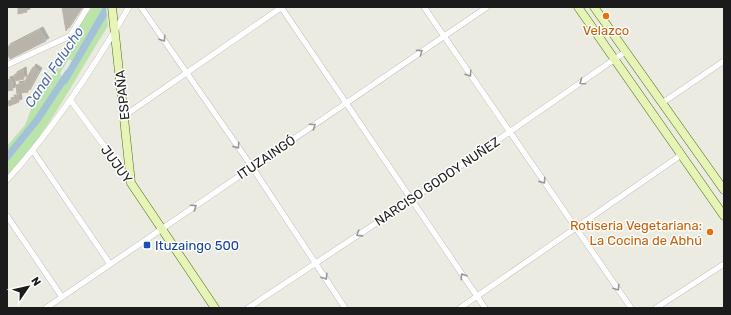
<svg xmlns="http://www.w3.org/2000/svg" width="731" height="315" viewBox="0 0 731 315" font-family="Rubik,sans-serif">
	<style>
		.grass { fill: #bbe4aa }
		.water { fill: #a4c2d7 }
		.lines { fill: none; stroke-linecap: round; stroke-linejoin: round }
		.canal { stroke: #a4c2d7; stroke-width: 7 }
		.building { fill: #b8b3ab; stroke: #bdb4a5; filter: url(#shadow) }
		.street-casing { stroke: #a2a2a2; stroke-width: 6 }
		.secondary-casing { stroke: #4d690c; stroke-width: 9 }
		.street { stroke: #fff; stroke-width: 5.5 }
		.secondary { stroke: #e6f4b7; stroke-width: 8 }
		.oneway { stroke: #989898 }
		.food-dot { fill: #e8710a; stroke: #fff; stroke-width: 1.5 }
		.transit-dot { fill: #1a4fb4; stroke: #fff; stroke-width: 1.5 }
		.labels { text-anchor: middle; stroke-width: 3; stroke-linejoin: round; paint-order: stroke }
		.food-label { font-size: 13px; fill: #c56008; stroke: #fff }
		.street-label { font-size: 13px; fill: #1b1b1b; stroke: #fff }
		.transit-label { font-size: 13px; fill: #164399; stroke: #fff; text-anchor: start }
		.water-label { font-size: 14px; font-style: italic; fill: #4f69a3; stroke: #fff }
	</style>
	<defs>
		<filter id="shadow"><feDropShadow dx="3" dy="-3" stdDeviation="0" flood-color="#0004"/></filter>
	</defs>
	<rect width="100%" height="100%" fill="#ecebe1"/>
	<path class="grass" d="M92 7H103L72 61 69 59 60 73 66 84 107 16 108 26C76 76 49 132 7 177V146L25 125 34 102 57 68 61 58 70 48 80 24Z"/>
	<polygon class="water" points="103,7 106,7 107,16 66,85 62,78"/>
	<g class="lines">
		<polyline class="canal" points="7,157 37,120 68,73"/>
	</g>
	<g class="building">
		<polygon points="26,7 27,12 18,14 18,7"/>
		<polygon points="62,7 82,7 66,31"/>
		<polygon points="40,30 46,41 10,59 7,53 7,47"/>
		<polygon points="33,67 39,71 27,93 25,81"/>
		<polygon points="23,70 24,79 15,81 14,75"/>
		<polygon points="11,79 13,90 7,91 7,80"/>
		<polygon points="25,83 27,92 17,94 16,85"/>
		<polygon points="14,95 18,95 19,102 9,106 8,101 15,100"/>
	</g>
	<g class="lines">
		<g class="street-casing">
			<g id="street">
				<polyline points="141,7 252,167 345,308"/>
				<polyline points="281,7 485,308"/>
				<polyline points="424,7 631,308"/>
				<polyline points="7,65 70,36 88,7"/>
				<polyline points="71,101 130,181"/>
				<polyline points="662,103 724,61"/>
				<polyline points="124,116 282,7"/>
				<polyline points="33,151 110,264"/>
				<path d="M7 180C55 127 93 69 129 7"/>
				<polyline points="7,216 62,297"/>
				<polyline points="46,308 487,7"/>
				<polyline points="248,308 411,200 625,52"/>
				<polyline points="460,308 681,155"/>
				<polyline points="656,308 724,264"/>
			</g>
		</g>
		<g class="secondary-casing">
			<g id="secondary">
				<polyline points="112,7 131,183 215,308"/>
				<polyline points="578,7 724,216"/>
				<polyline points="594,7 724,190"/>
			</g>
		</g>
		<use href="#street" class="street"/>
		<use href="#secondary" class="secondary"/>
	</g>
	<defs><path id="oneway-chevron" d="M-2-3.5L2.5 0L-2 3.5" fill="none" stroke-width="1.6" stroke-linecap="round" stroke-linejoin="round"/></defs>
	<g class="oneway">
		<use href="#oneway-chevron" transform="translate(163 39) rotate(56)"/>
		<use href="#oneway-chevron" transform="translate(420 52) rotate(-34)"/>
		<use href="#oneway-chevron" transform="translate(469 74) rotate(56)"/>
		<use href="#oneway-chevron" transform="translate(582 82) rotate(145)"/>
		<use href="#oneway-chevron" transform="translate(313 126) rotate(-34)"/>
		<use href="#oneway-chevron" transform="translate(237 146) rotate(55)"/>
		<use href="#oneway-chevron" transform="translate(543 181) rotate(55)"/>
		<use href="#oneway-chevron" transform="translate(194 207) rotate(-34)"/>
		<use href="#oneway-chevron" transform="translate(359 234) rotate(147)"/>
		<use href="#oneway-chevron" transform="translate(463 276) rotate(-124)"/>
		<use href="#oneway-chevron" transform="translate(325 277) rotate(57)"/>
		<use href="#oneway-chevron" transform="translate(617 288) rotate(56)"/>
	</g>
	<g class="food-dot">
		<circle cx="606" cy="16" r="4"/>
		<circle cx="710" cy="232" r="4"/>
	</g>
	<rect class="transit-dot" x="143" y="241" width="8" height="8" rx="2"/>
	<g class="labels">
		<g class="food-label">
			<text x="606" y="35">Velazco</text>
			<text x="702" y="230" text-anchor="end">Rotiseria Vegetariana:<tspan x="702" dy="15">La Cocina de Abhú</tspan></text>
		</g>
		<g class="street-label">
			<text transform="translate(122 95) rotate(-96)" y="5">ESPAÑA</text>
			<text transform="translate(266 157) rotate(-34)" y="5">ITUZAINGÓ</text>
			<text transform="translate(117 164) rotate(54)" y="5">JUJUY</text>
			<text transform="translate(437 181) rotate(-34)" y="5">NARCISO GODOY NUÑEZ</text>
		</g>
		<g class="transit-label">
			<text x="155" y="250">Ituzaingo 500</text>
		</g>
		<g class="water-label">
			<text transform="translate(54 67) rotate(-56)" y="5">Canal Falucho</text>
		</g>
	</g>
	<rect width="731" height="315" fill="none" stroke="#1b1b1b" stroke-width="16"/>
	<g transform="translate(28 287) rotate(56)" stroke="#ffffff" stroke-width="3" paint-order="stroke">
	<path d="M0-3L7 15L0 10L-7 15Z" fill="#1b1b1b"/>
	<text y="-6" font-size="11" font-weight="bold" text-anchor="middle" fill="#1b1b1b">N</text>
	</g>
</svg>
